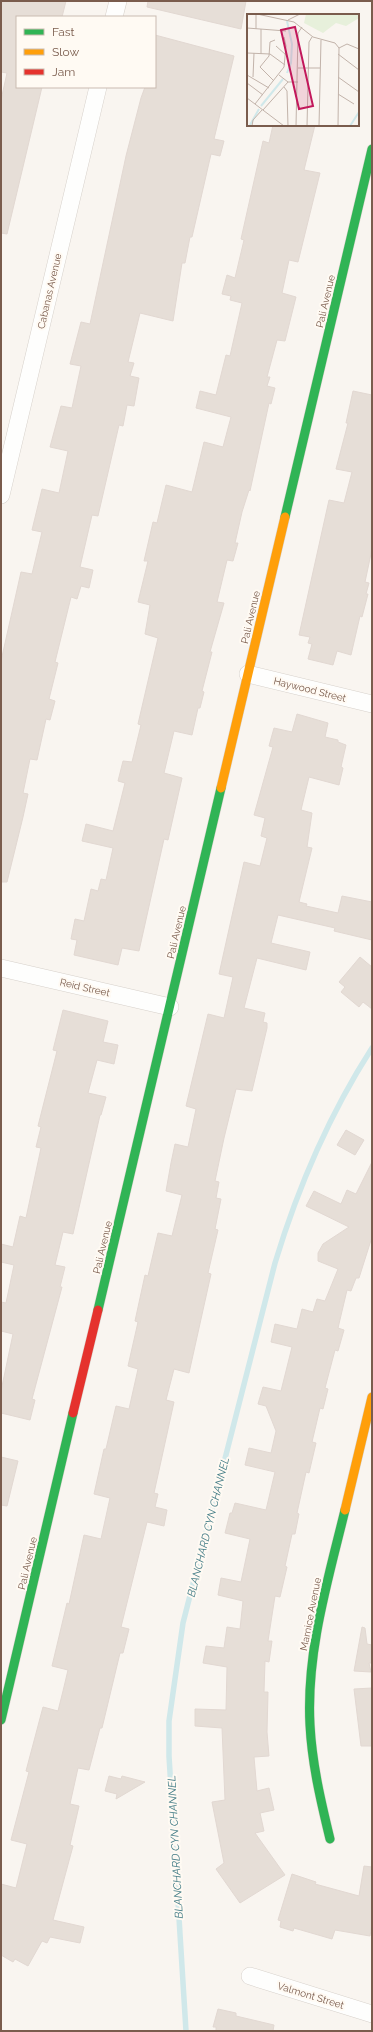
<svg xmlns="http://www.w3.org/2000/svg" width="373" height="2032" viewBox="0 0 373 2032" font-family="Raleway,sans-serif">
	<style>
		.lines { fill: none; stroke-linecap: round; stroke-linejoin: round }
		.stream { stroke: #d0e8ea; stroke-width: 5.5 }
		.building { fill: #e6ded7; stroke: #e2d8d2 }
		.street-casing { stroke: #d7d1cb; stroke-width: 18 }
		.fast-casing { stroke: #d9d2cb; stroke-width: 10 }
		.slow-casing { stroke: #d9d2cb; stroke-width: 10 }
		.jam-casing { stroke: #d9d2cb; stroke-width: 10 }
		.street { stroke: #fefefd; stroke-width: 17 }
		.fast { stroke: #30b455; stroke-width: 9 }
		.slow { stroke: #ff9f0a; stroke-width: 9 }
		.jam { stroke: #e5322d; stroke-width: 9 }
		.labels { text-anchor: middle; stroke-width: 4; stroke-linejoin: round; paint-order: stroke }
		.street-label { font-size: 10px; fill: #7a5c4d; stroke: #fffaf3 }
		.water-label { font-size: 11px; font-style: italic; fill: #437c86; stroke: #fffaf3 }
		.inset-river { fill: none; stroke: #d0e8ea; stroke-width: 2 }
		.inset-road { fill: none; stroke: #c2b3aa; stroke-width: 1 }
		.view { fill: #c2185b; fill-opacity: 0.15; stroke: #c2185b; stroke-width: 2 }
		.inset-edge { fill: none; stroke: #7a5c4d; stroke-width: 2 }
	</style>
	<rect width="100%" height="100%" fill="#f9f5f0"/>
	<g class="lines">
		<path class="stream" d="M186 2031 169 1756V1721L183 1623 275 1263C298 1187 329 1115 372 1048"/>
	</g>
	<g class="building">
		<polygon points="1,1 66,1 62,17 17,17 17,87 42,87 7,234 1,233 1,100 7,73 1,72"/>
		<polygon points="148,1 246,1 241,29 147,7"/>
		<polygon points="155,35 234,56 214,139 224,141 220,156 211,154 192,237 190,237 185,263 182,263 173,321 140,313 128,362 134,363 130,376 139,378 134,406 127,405 123,426 119,425 98,516 92,515 80,567 93,570 89,588 81,586 77,599 71,597 55,662 58,663 49,699 55,701 50,720 46,719 37,760 30,759 23,793 28,794 23,817 7,882 1,882 1,661 21,572 32,574 42,532 32,530 42,489 59,493 68,451 50,447 61,406 72,408 81,366 70,364 81,322 90,324 126,156 141,98 145,87 155,87"/>
		<polygon points="273,125 315,125 304,170 320,173 298,262 289,260 282,293 296,297 285,341 277,340 267,377 270,377 267,386 275,388 271,404 269,403 250,491 249,490 242,512 235,543 238,543 233,561 227,560 217,602 224,603 210,652 212,652 202,691 204,692 200,708 198,708 192,735 174,731 164,773 182,778 168,840 164,839 139,951 122,948 118,965 74,955 77,940 71,939 75,919 84,921 91,889 98,891 101,879 106,880 113,848 82,841 86,824 113,831 125,783 118,781 123,761 132,762 141,725 138,724 158,638 145,634 150,605 138,602 148,561 144,561 153,522 157,523 166,485 192,492 204,442 223,447 231,417 196,408 200,391 216,395 226,355 230,356 242,303 230,300 231,296 222,294 227,275 235,278 244,240 241,239 263,141 269,143"/>
		<polygon points="353,391 372,395 372,549 365,582 369,583 366,594 368,594 362,617 360,616 351,655 337,651 333,665 308,659 312,644 308,643 310,637 299,635 329,500 344,503 352,472 336,469 348,423 346,423"/>
		<polygon points="297,714 328,723 325,737 338,740 338,742 346,745 341,767 343,768 339,785 309,777 301,810 312,813 307,847 312,848 299,902 307,904 306,906 338,913 342,896 372,902 372,940 334,931 335,928 278,915 271,943 310,952 306,970 257,958 244,1008 265,1013 263,1022 267,1023 267,1028 252,1091 236,1089 224,1138 215,1181 219,1182 216,1198 221,1199 215,1229 218,1230 208,1273 211,1274 189,1373 174,1369 166,1400 174,1402 154,1493 158,1494 155,1507 167,1510 164,1526 147,1522 121,1627 129,1629 123,1653 120,1653 102,1728 100,1728 89,1770 78,1768 70,1804 79,1806 70,1845 73,1846 53,1920 84,1927 80,1943 50,1937 47,1943 42,1941 28,1966 15,1959 13,1962 1,1955 1,1884 16,1888 27,1844 11,1840 29,1772 26,1771 43,1707 58,1711 63,1691 68,1670 52,1666 67,1603 69,1604 84,1535 101,1539 110,1498 94,1494 104,1449 106,1449 116,1406 129,1409 138,1369 128,1366 138,1322 135,1321 145,1275 148,1276 158,1233 172,1236 182,1195 166,1191 171,1163 175,1144 188,1147 196,1109 186,1106 208,1014 224,1018 233,977 219,974 244,862 260,866 267,838 261,836 265,818 254,815 273,747 269,746 274,728 292,732"/>
		<polygon points="360,957 372,967 372,1009 363,1002 359,1007 341,992 345,987 339,982"/>
		<polygon points="63,1010 108,1021 103,1042 118,1045 114,1064 97,1060 88,1093 106,1097 101,1115 100,1115 73,1234 63,1232 55,1265 65,1267 60,1287 62,1287 32,1399 35,1400 30,1420 1,1413 1,1391 13,1334 1,1331 1,1302 6,1303 14,1265 1,1262 1,1244 13,1247 20,1216 26,1218 41,1148 36,1147 41,1127 38,1126 57,1051 53,1050"/>
		<polygon points="346,1130 364,1140 355,1155 337,1145"/>
		<polygon points="372,1162 372,1237 359,1278 356,1278 351,1291 347,1290 338,1328 344,1330 338,1351 335,1350 325,1388 328,1389 323,1409 320,1408 312,1442 316,1443 309,1473 306,1472 297,1513 299,1514 295,1534 292,1534 285,1566 287,1567 280,1597 275,1596 268,1641 272,1641 269,1662 265,1661 264,1692 268,1692 267,1732 269,1756 254,1757 257,1791 269,1788 274,1810 260,1813 264,1831 255,1833 285,1875 240,1903 216,1869 224,1863 212,1802 225,1800 222,1728 195,1726 195,1709 226,1710 227,1667 203,1663 206,1646 224,1648 227,1627 240,1629 243,1601 218,1595 221,1578 241,1582 250,1539 225,1533 230,1513 232,1513 235,1503 266,1510 275,1472 245,1465 249,1448 271,1453 276,1431 266,1406 258,1404 263,1387 281,1391 292,1347 271,1342 275,1324 297,1329 302,1309 313,1312 317,1299 325,1301 338,1269 318,1261 318,1253 323,1244 349,1227 306,1206 314,1191 341,1204 347,1190 356,1194"/>
		<polygon points="1,1457 18,1461 7,1506 1,1505"/>
		<polygon points="362,1627 365,1628 367,1644 372,1645 372,1663 369,1663 371,1672 354,1671"/>
		<polygon points="372,1688 372,1746 361,1746 354,1689"/>
		<polygon points="109,1776 121,1779 122,1776 145,1782 116,1799 117,1794 105,1791"/>
		<polygon points="364,1866 372,1867 372,1924 370,1936 335,1930 332,1939 294,1928 293,1931 280,1927 281,1921 278,1920 292,1874 316,1882 315,1884 359,1896"/>
		<polygon points="218,2009 236,2013 236,2016 274,2025 273,2031 216,2031 216,2027 213,2027"/>
	</g>
	<g class="lines">
		<g class="street-casing">
			<g id="street">
				<polyline points="114,17 118,1"/>
				<polyline points="1,495 98,87"/>
				<polyline points="248,674 372,704"/>
				<polyline points="1,968 170,1007"/>
				<polyline points="250,1976 372,2014"/>
			</g>
		</g>
		<g class="fast-casing">
			<g id="fast">
				<polyline points="285,517 372,149"/>
				<polyline points="98,1310 221,788"/>
				<polyline points="1,1720 73,1413"/>
				<path d="M330 1839C321 1802 312 1764 310 1725 306 1652 328 1580 345 1510"/>
			</g>
		</g>
		<g class="slow-casing">
			<g id="slow">
				<polyline points="221,788 285,517"/>
				<polyline points="345,1510 372,1397"/>
			</g>
		</g>
		<g class="jam-casing">
			<polyline id="jam" points="73,1413 98,1310"/>
		</g>
		<use href="#street" class="street"/>
		<use href="#fast" class="fast"/>
		<use href="#slow" class="slow"/>
		<use href="#jam" class="jam"/>
	</g>
	<g class="labels">
		<g class="street-label">
			<text transform="translate(49 291) rotate(-77)" y="4">Cabanas Avenue</text>
			<text transform="translate(325 301) rotate(-77)" y="4">Pali Avenue</text>
			<text transform="translate(250 617) rotate(-77)" y="4">Pali Avenue</text>
			<text transform="translate(310 689) rotate(14)" y="4">Haywood Street</text>
			<text transform="translate(176 932) rotate(-77)" y="4">Pali Avenue</text>
			<text transform="translate(85 987) rotate(13)" y="4">Reid Street</text>
			<text transform="translate(102 1247) rotate(-77)" y="4">Pali Avenue</text>
			<text transform="translate(27 1563) rotate(-77)" y="4">Pali Avenue</text>
			<text transform="translate(310 1614) rotate(-79)" y="4">Marnice Avenue</text>
			<text transform="translate(311 1995) rotate(17)" y="4">Valmont Street</text>
		</g>
		<g class="water-label">
			<text transform="translate(208 1527) rotate(-76)" y="4">BLANCHARD CYN CHANNEL</text>
			<text transform="translate(175 1847) rotate(-93)" y="4">BLANCHARD CYN CHANNEL</text>
		</g>
	</g>
	<g transform="translate(247 14)">
		<rect width="112" height="112" fill="#f9f5f0"/>
		<path d="M59 0H112V4L99 12 89 9 76 19 57 9Z" fill="#e7f0db"/>
		<path class="inset-river" d="M40 7 45 30 44 49 40 59M14 92 36 65M3 111 12 95M103 112 112 98"/>
		<path class="inset-road" d="M9 0V15M10 0 47 8 66 23 88 29 92 34M41 6 53 0M0 14 39 17M14 15V40M29 32 39 41M92 34 100 30 112 35M0 39 23 40 38 51M91 40 112 56M51 54H73M0 61 22 74M32 61 41 68H51M6 63 7 39M91 63 112 78M27 67 13 53 22 42 23 28 28 26M0 69 16 81M37 73 40 77 41 112M91 80 107 90M0 84 37 112M8 90 37 53 39 32 37 23M16 96 41 68M5 112 6 106 15 96M49 112 51 19 55 13M60 112 62 28 65 23M72 112 74 26M91 112 92 34"/>
		<path class="view" d="M48 13 66 92 52 95 34 16Z"/>
		<rect width="112" height="112" class="inset-edge"/>
	</g>
	<rect width="373" height="2032" fill="none" stroke="#7a5c4d" stroke-width="4"/>
	<rect x="16" y="16" width="140" height="72" fill="#fffaf3" stroke="#cabbb1"/>
	<rect x="24" y="29" width="20" height="6" fill="#30b455" stroke="#cabbb1"/>
	<text x="52" y="36" font-size="12" fill="#7a5c4d">Fast</text>
	<rect x="24" y="49" width="20" height="6" fill="#ff9f0a" stroke="#cabbb1"/>
	<text x="52" y="56" font-size="12" fill="#7a5c4d">Slow</text>
	<rect x="24" y="69" width="20" height="6" fill="#e5322d" stroke="#cabbb1"/>
	<text x="52" y="76" font-size="12" fill="#7a5c4d">Jam</text>
</svg>
